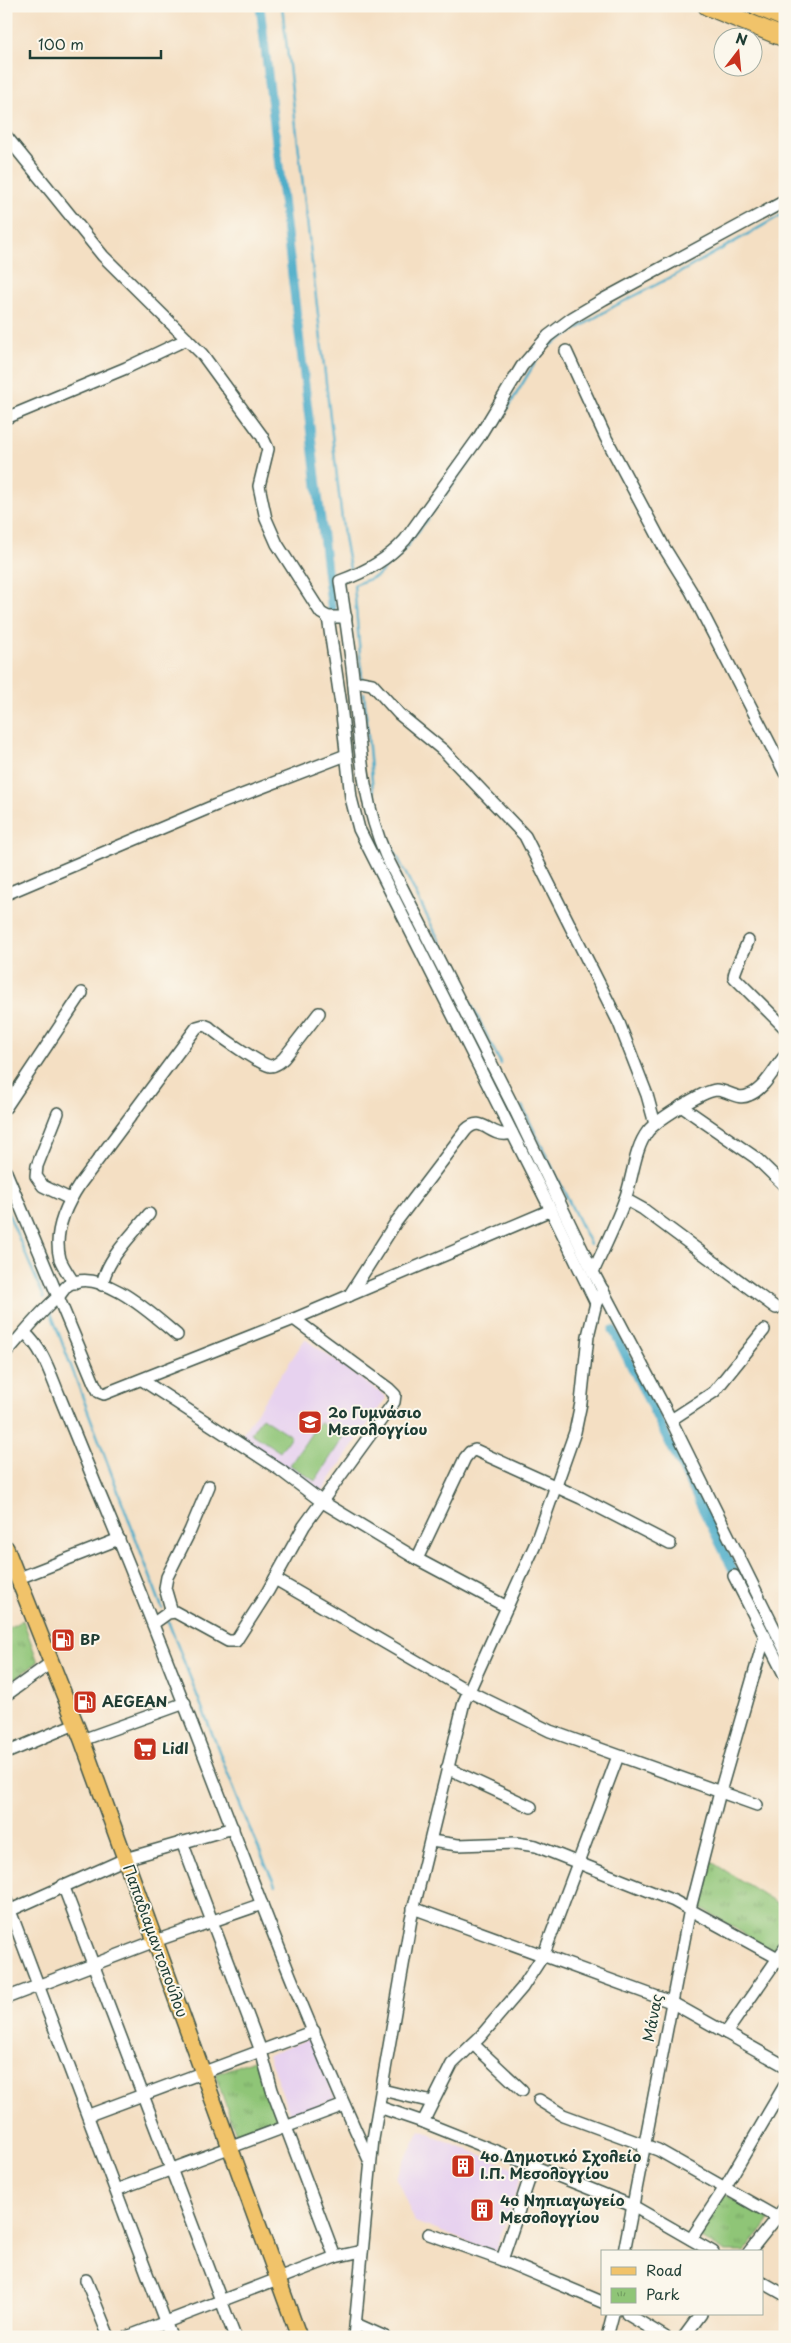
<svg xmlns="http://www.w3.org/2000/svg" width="791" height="2343" viewBox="0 0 791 2343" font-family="'Playpen Sans',sans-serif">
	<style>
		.built { fill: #e7d2ef }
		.grass { fill: #8fc577; stroke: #578156 }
		.park { fill: url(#park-tufts); stroke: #578156 }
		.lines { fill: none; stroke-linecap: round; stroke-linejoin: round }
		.stream { stroke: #48abc8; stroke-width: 2.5 }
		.canal { stroke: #48abc8; stroke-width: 9 }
		.minor-casing { stroke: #3f5549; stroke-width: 14 }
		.major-casing { stroke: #3f5549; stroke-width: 18 }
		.highway-casing { stroke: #3f5549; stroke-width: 20 }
		.minor { stroke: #fff; stroke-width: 11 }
		.major { stroke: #f1c36a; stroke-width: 15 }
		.highway { stroke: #f1c36a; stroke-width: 18 }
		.labels { text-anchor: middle; stroke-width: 4; stroke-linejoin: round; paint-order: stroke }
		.poi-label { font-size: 15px; font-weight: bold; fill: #1f3d34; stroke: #fbf7ec; text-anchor: start }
		.street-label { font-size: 15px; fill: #1f3d34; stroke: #fbf7ec }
	</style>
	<defs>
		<pattern id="park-tufts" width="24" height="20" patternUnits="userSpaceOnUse" patternTransform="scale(1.25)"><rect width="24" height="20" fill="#8fc577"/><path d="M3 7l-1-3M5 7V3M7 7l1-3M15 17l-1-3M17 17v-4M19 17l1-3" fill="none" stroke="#74a162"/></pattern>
	</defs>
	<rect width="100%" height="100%" fill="#fbf7ec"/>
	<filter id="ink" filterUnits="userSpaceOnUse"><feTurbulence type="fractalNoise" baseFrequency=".02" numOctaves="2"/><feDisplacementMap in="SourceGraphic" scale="10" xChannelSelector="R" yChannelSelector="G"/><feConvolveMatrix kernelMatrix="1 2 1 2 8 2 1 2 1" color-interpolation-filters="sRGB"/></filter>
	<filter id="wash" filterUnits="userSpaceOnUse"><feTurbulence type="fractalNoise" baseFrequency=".0096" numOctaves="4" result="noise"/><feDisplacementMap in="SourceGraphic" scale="20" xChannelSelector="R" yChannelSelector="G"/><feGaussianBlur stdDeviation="1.12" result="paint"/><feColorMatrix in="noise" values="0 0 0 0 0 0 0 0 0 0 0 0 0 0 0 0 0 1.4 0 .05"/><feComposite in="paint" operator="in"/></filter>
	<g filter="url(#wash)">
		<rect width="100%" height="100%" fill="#f4dfc3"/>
		<g class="built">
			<polygon points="305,1339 385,1396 386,1398 320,1494 238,1440"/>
			<polygon points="311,2038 335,2099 291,2117 268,2055"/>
			<polygon points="420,2130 523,2172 495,2252 415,2222 396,2177"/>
		</g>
		<g class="grass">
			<polygon points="262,1417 291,1436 280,1452 251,1433"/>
			<polygon points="319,1422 343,1438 315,1481 290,1465"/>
		</g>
		<g class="park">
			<polygon points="23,1620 38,1662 6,1685 6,1629"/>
			<polygon points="710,1861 785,1908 785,1939 776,1953 698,1906"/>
			<polygon points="256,2059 278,2122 237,2137 215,2074"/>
			<polygon points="722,2192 771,2219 744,2252 724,2252 696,2235"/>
		</g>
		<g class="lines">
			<g class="stream">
				<polyline points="282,6 344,537 350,569"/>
				<polyline points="362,678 354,585 377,576 405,549 499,423 536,361 546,348 611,308 681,272 785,213"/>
				<polyline points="364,693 373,791 384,830 501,1064"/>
				<polyline points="522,1106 590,1244"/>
				<polyline points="6,1208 44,1298"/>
				<polyline points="51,1313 162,1608"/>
				<polyline points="168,1621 246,1820 275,1885"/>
			</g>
			<g class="canal">
				<polyline points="260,6 332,612"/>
				<polyline points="613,1330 738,1580"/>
			</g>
		</g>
	</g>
	<g filter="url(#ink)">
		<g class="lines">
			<g class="minor-casing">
				<g id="minor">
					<polyline points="6,136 103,256 202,354 262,436 268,449 259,486 266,519 277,544 321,613 328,617 346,617"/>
					<polyline points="566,351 606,438 665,549 691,591 785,773"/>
					<polyline points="6,418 126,368 187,339"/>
					<polyline points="328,617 341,705 351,798 359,829 551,1210"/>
					<polyline points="354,684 361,682 372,684 399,714 444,751 525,836 619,1023 647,1095 655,1124"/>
					<polyline points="6,894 216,805 346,755"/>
					<path d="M748 941C745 950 734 970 734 977L785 1028"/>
					<path d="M785 1056C774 1068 765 1089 749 1095 738 1101 728 1090 716 1090 703 1091 657 1120 648 1131 634 1149 633 1178 625 1199 616 1224 604 1248 593 1272L671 1420 785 1650"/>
					<polyline points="681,1106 756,1158 785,1186"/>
					<polyline points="6,1107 82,993"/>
					<polyline points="58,1113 37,1166 36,1176 43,1186 70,1199"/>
					<polyline points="6,1172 94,1383 99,1392 104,1394 294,1319 551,1210 596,1303"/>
					<polyline points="625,1199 643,1209 776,1308"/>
					<path d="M593 1272 514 1108 386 856C362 801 360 746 354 687 351 652 345 616 340 581 366 572 387 560 405 540L479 437 522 366 548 336 572 318 604 299 785 201"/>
					<path d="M74 1283C69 1275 63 1267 60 1259 53 1233 66 1205 80 1184L197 1027 204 1025 209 1027C218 1035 261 1065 270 1066 276 1066 280 1062 284 1058L319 1013"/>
					<path d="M102 1285C107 1258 132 1235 149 1214"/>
					<path d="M349 1296 396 1222 466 1130C483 1113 490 1140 512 1133"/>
					<path d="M25 1333C43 1349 50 1373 59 1395 71 1424 83 1454 95 1483 191 1707 268 1940 370 2162"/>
					<path d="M6 1353C23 1334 39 1313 58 1297 62 1293 64 1288 68 1285 100 1265 154 1316 177 1335"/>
					<polyline points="142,1380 280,1470 321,1501 417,1559 507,1607"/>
					<polyline points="671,1420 714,1392 764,1330"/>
					<polyline points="417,1559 465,1458 470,1452 475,1450 581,1498 670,1544"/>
					<polyline points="734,1576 785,1676"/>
					<polyline points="19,1578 119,1539"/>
					<polyline points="275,1579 468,1691 550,1731 757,1805"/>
					<polyline points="172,1612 165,1588 167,1577 190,1531 209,1486"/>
					<polyline points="154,1623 168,1613 175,1612 228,1641 236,1641 268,1591 304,1526 394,1402 395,1395 389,1389 294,1319"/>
					<polyline points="6,1695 52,1662"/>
					<polyline points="82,1740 185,1703"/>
					<polyline points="6,1753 75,1724"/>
					<polyline points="447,1768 531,1807"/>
					<polyline points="431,1841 458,1845 516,1843 536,1846 674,1901 785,1962"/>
					<polyline points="182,1842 261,2051 272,2090 335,2257"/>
					<polyline points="63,1885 235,2337"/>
					<polyline points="6,1900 171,2337"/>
					<polyline points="413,1908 671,2002 785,2066"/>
					<polyline points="11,1910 125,1859 233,1828"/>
					<polyline points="6,1998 155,1941 262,1904"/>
					<polyline points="726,2033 785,1948"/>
					<polyline points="473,2044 522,2090"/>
					<polyline points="382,2090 432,2102"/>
					<polyline points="539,2100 563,2115 658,2150 785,2222"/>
					<polyline points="379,2107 423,2122 633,2206 713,2252"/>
					<polyline points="89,2115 314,2031"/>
					<polyline points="423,2122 452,2064 480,2037 522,1988 544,1954 618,1756"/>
					<polyline points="116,2190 344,2105"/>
					<polyline points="429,2234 502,2260 602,2302"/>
					<polyline points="691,2239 724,2189 785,2085"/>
					<polyline points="624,2252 690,1909 720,1792 765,1636"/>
					<polyline points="749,2252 785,2207"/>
					<polyline points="502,2260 534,2165"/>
					<polyline points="86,2280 109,2337"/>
					<polyline points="762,2282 785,2295"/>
					<polyline points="627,2314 665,2337"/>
					<polyline points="356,2324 385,2337"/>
					<polyline points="127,2337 335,2257 362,2251"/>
					<polyline points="354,2337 373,2139 411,1919 464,1702 535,1545 575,1432 581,1403 588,1336 596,1303 603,1290"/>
					<polyline points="607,2337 613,2314"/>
					<polyline points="684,2337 701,2314"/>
				</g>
			</g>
			<g class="major-casing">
				<polyline id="major" points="6,1548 82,1740 299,2337"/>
			</g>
			<g class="highway-casing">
				<g id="highway">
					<polyline points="707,6 785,38"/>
					<polyline points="757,6 785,18"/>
				</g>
			</g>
			<use href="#minor" class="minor"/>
			<use href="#major" class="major"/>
			<use href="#highway" class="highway"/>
		</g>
	</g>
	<defs>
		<g id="school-square" transform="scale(1.25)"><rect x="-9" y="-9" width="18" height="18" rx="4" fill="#c8321e" stroke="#fbf7ec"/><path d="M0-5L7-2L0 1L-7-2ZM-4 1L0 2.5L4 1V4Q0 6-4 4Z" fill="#fff"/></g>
		<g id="fuel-square" transform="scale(1.25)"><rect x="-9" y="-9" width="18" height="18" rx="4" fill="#c8321e" stroke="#fbf7ec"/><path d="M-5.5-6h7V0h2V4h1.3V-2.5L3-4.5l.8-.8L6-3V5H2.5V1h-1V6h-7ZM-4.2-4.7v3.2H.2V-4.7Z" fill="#fff"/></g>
		<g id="supermarket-square" transform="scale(1.25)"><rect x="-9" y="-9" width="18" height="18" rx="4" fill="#c8321e" stroke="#fbf7ec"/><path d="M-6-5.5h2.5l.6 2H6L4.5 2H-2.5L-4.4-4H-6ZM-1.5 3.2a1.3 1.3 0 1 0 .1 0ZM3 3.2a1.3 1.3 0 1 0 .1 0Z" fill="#fff"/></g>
		<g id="building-square" transform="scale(1.25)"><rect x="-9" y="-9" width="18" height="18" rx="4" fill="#c8321e" stroke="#fbf7ec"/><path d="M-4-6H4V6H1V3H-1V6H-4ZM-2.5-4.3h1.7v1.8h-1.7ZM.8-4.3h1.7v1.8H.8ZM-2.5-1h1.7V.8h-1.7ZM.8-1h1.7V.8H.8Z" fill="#fff"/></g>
	</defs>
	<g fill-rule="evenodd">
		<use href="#school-square" x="310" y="1422"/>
		<use href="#fuel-square" x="63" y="1640"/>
		<use href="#fuel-square" x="85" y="1702"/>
		<use href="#supermarket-square" x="145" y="1749"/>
		<use href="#building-square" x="463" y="2166"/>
		<use href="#building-square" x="482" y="2210"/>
	</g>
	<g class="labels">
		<g class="poi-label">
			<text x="328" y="1418">2ο Γυμνάσιο<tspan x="328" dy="17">Μεσολογγίου</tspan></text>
			<text x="80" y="1645">BP</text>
			<text x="102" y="1707">AEGEAN</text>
			<text x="162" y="1754">Lidl</text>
			<text x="480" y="2162">4ο Δημοτικό Σχολείο<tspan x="480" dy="17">Ι.Π. Μεσολογγίου</tspan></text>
			<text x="500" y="2206">4ο Νηπιαγωγείο<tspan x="500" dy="17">Μεσολογγίου</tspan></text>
		</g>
		<g class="street-label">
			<text transform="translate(155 1941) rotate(70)" y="5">Παπαδιαμαντοπούλου</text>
			<text transform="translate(653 2018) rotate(-79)" y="5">Μάνας</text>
		</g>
	</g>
	<rect width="791" height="2343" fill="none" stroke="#fbf7ec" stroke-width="25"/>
	<rect x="601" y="2250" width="162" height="65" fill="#fbf7ec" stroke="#a3ada2"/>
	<rect x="611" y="2267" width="25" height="8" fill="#f1c36a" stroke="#a3ada2"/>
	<text x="646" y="2276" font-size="15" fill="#1f3d34">Road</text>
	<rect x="611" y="2288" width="25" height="15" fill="url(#park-tufts)" stroke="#a3ada2"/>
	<text x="646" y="2300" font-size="15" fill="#1f3d34">Park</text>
	<g transform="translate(738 52) rotate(16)"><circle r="24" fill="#fbf7ec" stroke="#a3ada2"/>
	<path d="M0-4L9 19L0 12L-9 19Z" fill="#c8321e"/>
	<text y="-8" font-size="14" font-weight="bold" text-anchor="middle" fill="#1f3d34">N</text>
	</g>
	<path d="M30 50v8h131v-8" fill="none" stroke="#1f3d34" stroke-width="2.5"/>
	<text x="38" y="50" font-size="15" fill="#1f3d34" stroke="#fbf7ec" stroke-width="4" paint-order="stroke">100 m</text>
</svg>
